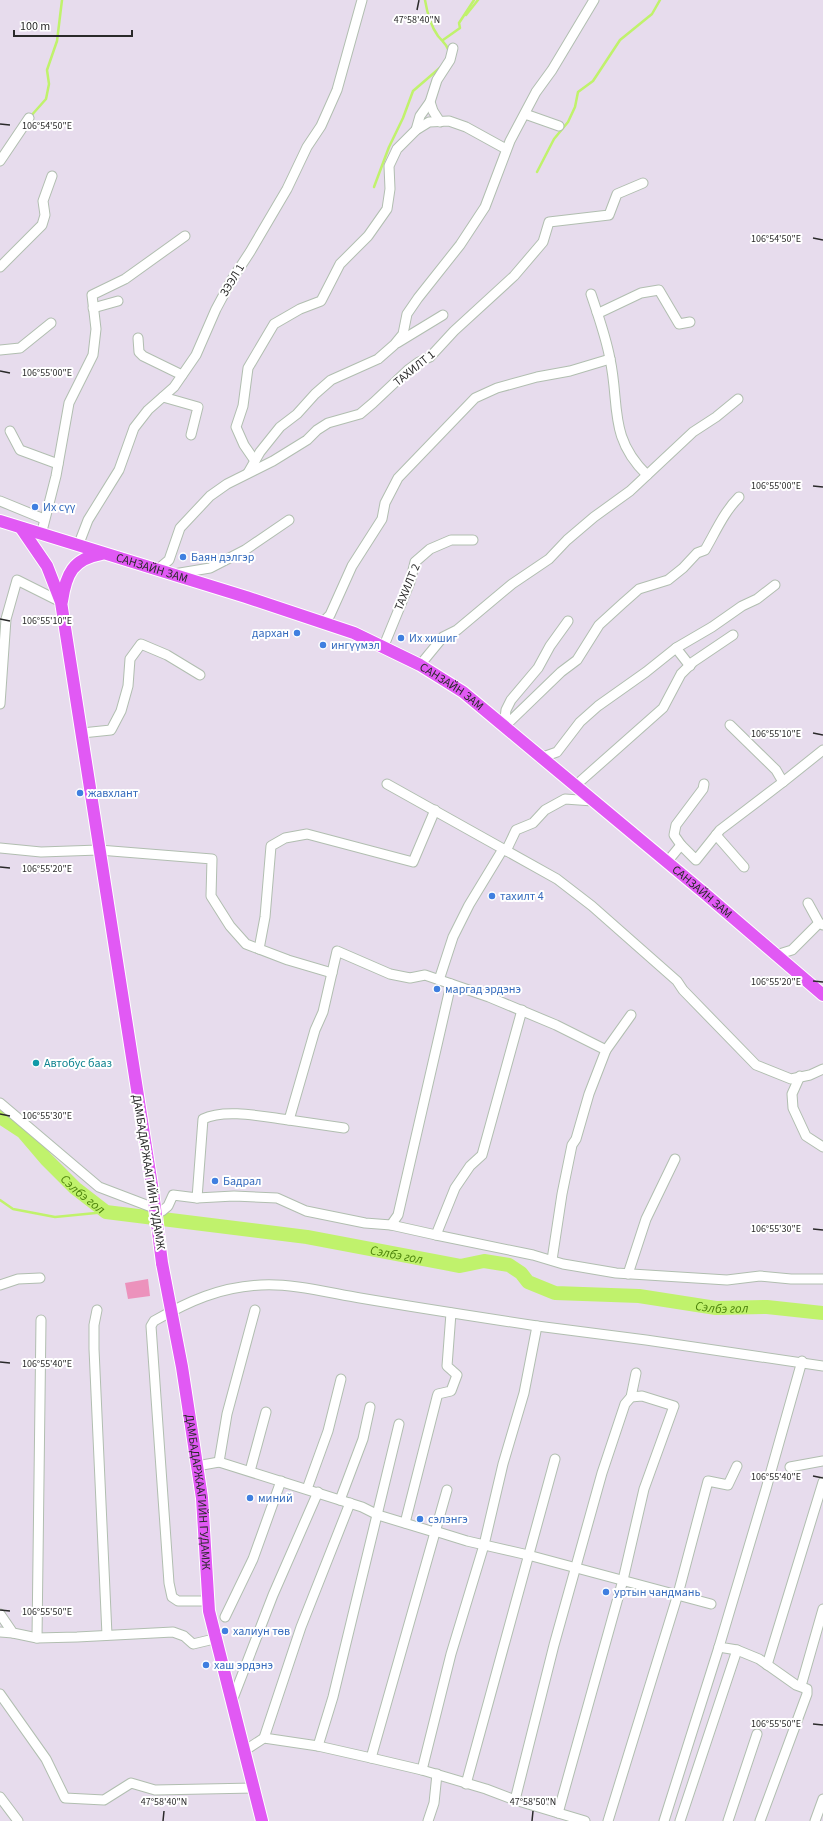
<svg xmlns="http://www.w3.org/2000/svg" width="823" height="1821" viewBox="0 0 823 1821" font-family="'Source Sans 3',sans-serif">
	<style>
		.pitch { fill: #ec92bc }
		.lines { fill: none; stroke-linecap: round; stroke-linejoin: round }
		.stream { stroke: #c0f26c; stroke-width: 2.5 }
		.river { stroke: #c0f26c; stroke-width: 14 }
		.minor-casing { stroke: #b1beb0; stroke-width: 11 }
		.major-casing { stroke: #fff; stroke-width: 14 }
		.minor { stroke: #fff; stroke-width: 9 }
		.major { stroke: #e159f4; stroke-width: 12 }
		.major-bridge-casing { stroke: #fff; stroke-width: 14; stroke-linecap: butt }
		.major-bridge { stroke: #e159f4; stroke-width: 12 }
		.ticks { fill: none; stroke: #2a2a2a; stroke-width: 1.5 }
		.shop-dot { fill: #3f7fe0; stroke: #fff; stroke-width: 1.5 }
		.culture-dot { fill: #0f9aa8; stroke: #fff; stroke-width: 1.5 }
		.labels { text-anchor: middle; stroke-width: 4; stroke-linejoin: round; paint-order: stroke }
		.street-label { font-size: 12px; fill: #2a2a2a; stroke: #fff }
		.shop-label { font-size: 12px; fill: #366cbe; stroke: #fff; text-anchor: start }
		.culture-label { font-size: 12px; fill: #0d838f; stroke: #fff; text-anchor: start }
		.water-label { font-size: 13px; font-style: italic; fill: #4c830b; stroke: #fff }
		.ticks-label { font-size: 10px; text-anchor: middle; fill: #2a2a2a; stroke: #fff; stroke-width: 4; stroke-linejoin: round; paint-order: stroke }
	</style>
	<rect width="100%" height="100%" fill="#e7dced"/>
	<polygon class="pitch" points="148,1279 150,1296 128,1299 125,1283"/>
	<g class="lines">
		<g class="stream">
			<path d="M425 0C427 12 430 25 438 36 443 42 446 43 449 51"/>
			<polyline points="466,15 478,0"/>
			<polyline points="443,40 460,28 459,23 474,0"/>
			<polyline points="30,117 46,99 49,84 47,70 57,41 62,0"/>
			<polyline points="537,172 554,139 568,122 575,107 578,92 593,81 620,40 652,14 660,0"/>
			<polyline points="374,187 389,147 403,118 413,91 442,66"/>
			<polyline points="0,1200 13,1209 55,1217 106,1212"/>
		</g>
		<path class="river" id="s1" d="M0 1117 23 1132 46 1159 75 1188 106 1212 307 1237 460 1266 484 1261 509 1265 521 1273 528 1282 555 1293 639 1296 716 1308 767 1307 823 1313"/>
		<g class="minor-casing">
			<g id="minor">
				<polyline points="525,114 559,126"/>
				<polyline points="440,122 433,111 430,102 437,80 450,60 453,48"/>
				<polyline points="416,130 420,116 430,102"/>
				<polyline points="0,161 29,118"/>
				<polyline points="0,267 42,225 45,215 43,201 52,176"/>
				<path d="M591 294C598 315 606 337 610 359 620 405 608 437 647 475"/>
				<polyline points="93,308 118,301"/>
				<polyline points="597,312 601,312 641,293 659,290 679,324 690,322"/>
				<polyline points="138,338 139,352 143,356 182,375"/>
				<polyline points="397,343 443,315"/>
				<polyline points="0,350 20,348 51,323"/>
				<polyline points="163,397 198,407 191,435"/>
				<polyline points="10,431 20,450 58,464"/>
				<polyline points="255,461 244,445 236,427 243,406 248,368 274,324 300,309 321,301 340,264 368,236 387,209 390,189 389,166 397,149 416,130 429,122 449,121 466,127 506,149"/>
				<polyline points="248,473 260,452 280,427 297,414 315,394 331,380 378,359 394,345 403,334 407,314 418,298 460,245 485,207 510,141 536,92 552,70 594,0"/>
				<polyline points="0,501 44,519"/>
				<polyline points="41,535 56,476 69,403 93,355 96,329 92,295 125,279 185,236"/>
				<polyline points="78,546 88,520 119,470 134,428 148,410 174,387 196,355 216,309 231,281 250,252 287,189 307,147 321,126 337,90 362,0"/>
				<polyline points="157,570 169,560 180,528 210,496 227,484 273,461 307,440 317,430 328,423 360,414 373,403 408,370 419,362 430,357 454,331 514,276 543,242 549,222 609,215 617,194 643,183"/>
				<polyline points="174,574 210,568 245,550 289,520"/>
				<path d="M568 621 550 646 538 668 511 700 506 710 504 727 561 672 577 660 599 625 622 604 639 589 668 580 683 568 697 553 705 550C716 531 724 512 739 497"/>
				<polyline points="322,623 330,615 352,566 382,519 385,503 398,478 475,398 497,388 537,377 570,371 610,359"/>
				<polyline points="383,648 410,582 415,562 430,549 451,540 473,540"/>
				<polyline points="676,648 690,666"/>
				<polyline points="420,665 443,637 457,630 512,584 549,559 567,540 594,517 630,491 693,432 716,417 738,399"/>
				<polyline points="0,704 6,619 17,580 61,602"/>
				<polyline points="82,733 111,730 121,711 128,686 130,659 141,644 167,655 200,675"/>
				<polyline points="540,758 557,752 580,722 598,706 646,672 676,648 712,627 742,606 757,599 775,585"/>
				<polyline points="783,782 823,750"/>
				<polyline points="387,784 557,879 592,906 677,981 683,990 756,1065 791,1079 810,1075 823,1069"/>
				<polyline points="575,786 663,708 681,674 693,662 733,635"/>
				<polyline points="716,835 744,867"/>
				<polyline points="681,845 674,835 676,825 703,789 704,784"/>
				<polyline points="0,848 41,852 99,850 212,859 211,896 230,926 246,944 288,960 332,973"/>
				<polyline points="506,851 516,830 533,823 545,810 565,799 593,801"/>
				<polyline points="667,862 681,845 696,860 720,830 783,782 776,770 730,725"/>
				<polyline points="808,903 819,923"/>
				<polyline points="259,949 265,917 271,846 285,838 307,834 413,862 435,810"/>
				<polyline points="776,955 792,950 819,923 823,925"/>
				<polyline points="439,980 453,937 469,905 503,849"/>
				<polyline points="606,1050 631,1015"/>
				<polyline points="800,1076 792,1094 793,1108 806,1136 823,1147"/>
				<polyline points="0,1103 99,1187 162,1211 168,1206 173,1195 197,1198 234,1196 277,1198 306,1211 365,1223 391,1225 436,1235 455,1188 470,1166 482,1155 522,1010"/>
				<polyline points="289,1120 344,1128"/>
				<path d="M197 1198 203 1119C225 1108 265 1117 289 1120L315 1030 323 1012 337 951 390 974 410 978 425 975 489 997 556 1025 606 1050 589 1094 576 1139 572 1145 562 1194 552 1260"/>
				<polyline points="391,1225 398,1215 451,984"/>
				<polyline points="436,1235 533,1255 563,1264 616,1273 727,1280 760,1276 791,1279 823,1279"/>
				<polyline points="628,1274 646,1219 675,1159"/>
				<polyline points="0,1285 18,1279 40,1278"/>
				<polyline points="97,1310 94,1325 94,1349 107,1635"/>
				<polyline points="537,1326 646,1340 823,1366"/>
				<polyline points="219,1462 227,1414 255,1310"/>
				<polyline points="197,1466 219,1462 362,1507 378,1515 434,1532 438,1532 467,1541 528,1555 711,1604"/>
				<polyline points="790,1467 823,1461"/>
				<polyline points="250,1471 266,1412"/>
				<polyline points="307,1489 328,1431 341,1379"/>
				<polyline points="340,1500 363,1439 370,1407"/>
				<polyline points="405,1523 437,1397 438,1394 451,1391 457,1375 447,1366 451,1313"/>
				<path d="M208 1601H178L172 1597 169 1583 151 1326 154 1321C189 1301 220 1287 261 1285 291 1283 330 1293 360 1298 419 1308 478 1317 537 1326L524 1393 503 1464 484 1545 451 1654 422 1770 486 1789 515 1800 585 1821"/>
				<polyline points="0,1614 13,1633 37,1638 77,1637 173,1632 184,1636 193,1644 214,1639"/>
				<polyline points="225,1617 253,1559 281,1481"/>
				<polyline points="0,1632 13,1633"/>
				<polyline points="37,1638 41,1320"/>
				<polyline points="767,1665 823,1482"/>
				<polyline points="801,1686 823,1609"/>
				<polyline points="0,1694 46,1759 65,1798 104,1800 131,1783 155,1790 254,1788"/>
				<polyline points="232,1701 273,1595 318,1492"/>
				<polyline points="264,1738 301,1627 350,1503"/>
				<polyline points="318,1746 333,1697 399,1424"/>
				<polyline points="244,1751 264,1738 318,1746 371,1758 447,1490"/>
				<polyline points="371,1758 422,1770"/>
				<polyline points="466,1784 555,1459"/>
				<polyline points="0,1797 18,1821"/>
				<polyline points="515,1800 554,1645 602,1473 625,1404 631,1397 636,1373"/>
				<polyline points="558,1813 623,1580 644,1489 674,1406 642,1396 631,1397"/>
				<polyline points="428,1821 434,1803 437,1774"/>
				<polyline points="608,1821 678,1594 708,1481 728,1485 737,1466"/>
				<polyline points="664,1821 719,1647"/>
				<polyline points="680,1821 737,1650"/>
				<polyline points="728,1821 757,1734"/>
				<polyline points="760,1821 807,1694 807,1689 796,1685 759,1659 737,1650 719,1647 766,1489 802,1361"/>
				<polyline points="815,1821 823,1799"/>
			</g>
		</g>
		<g class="major-casing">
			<g id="major">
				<path id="s2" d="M0 521 246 597 354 633 420 665 463 692 703 892 823 995"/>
				<polyline points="21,528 47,566 61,602 153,1192"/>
				<path d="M62 601C66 574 73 559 101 554"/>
				<path id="s3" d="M162 1263 182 1367 202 1498 209 1611 262 1821"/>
			</g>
		</g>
		<use href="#minor" class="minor"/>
		<use href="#major" class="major"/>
		<g class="major-bridge-casing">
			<polyline id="major-bridge" points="153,1192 162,1263"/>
		</g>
		<use href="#major-bridge" class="major-bridge"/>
	</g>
	<path class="ticks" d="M417 10 419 0M0 124 10 125M813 238 823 240M0 371 10 373M813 486 823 487M0 619 10 621M813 733 823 735M0 867 10 868M813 981 823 982M0 1114 10 1116M813 1229 823 1230M0 1362 10 1363M813 1476 823 1478M0 1610 10 1611M813 1724 823 1725M163 1821 164 1811M532 1821 533 1811"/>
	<g class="shop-dot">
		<circle cx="35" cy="507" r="4"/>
		<circle cx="183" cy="557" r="4"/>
		<circle cx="297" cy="633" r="4"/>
		<circle cx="401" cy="638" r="4"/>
		<circle cx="323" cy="645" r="4"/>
		<circle cx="80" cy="793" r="4"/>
		<circle cx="492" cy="896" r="4"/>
		<circle cx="437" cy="989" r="4"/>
		<circle cx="215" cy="1181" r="4"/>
		<circle cx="250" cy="1498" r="4"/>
		<circle cx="420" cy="1519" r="4"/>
		<circle cx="606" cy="1592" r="4"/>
		<circle cx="225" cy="1631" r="4"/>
		<circle cx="206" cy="1665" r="4"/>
	</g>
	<circle class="culture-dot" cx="36" cy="1063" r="4"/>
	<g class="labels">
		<g class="street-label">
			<text transform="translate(232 280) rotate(-59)" y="4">ЗЭЭЛ 1</text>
			<text transform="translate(414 368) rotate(-39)" y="4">ТАХИЛТ 1</text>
			<text dy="4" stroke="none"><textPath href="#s2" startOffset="159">САНЗАЙН ЗАМ</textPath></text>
			<text transform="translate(407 587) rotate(-68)" y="4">ТАХИЛТ 2</text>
			<text dy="4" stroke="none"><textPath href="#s2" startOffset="483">САНЗАЙН ЗАМ</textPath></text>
			<text dy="4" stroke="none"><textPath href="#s2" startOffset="807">САНЗАЙН ЗАМ</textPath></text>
			<text transform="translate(149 1172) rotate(81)" y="4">ДАМБАДАРЖААГИЙН ГУДАМЖ</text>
			<text dy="4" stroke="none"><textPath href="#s3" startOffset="232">ДАМБАДАРЖААГИЙН ГУДАМЖ</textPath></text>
		</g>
		<g class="shop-label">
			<text x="43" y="511">Их сүү</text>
			<text x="191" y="561">Баян дэлгэр</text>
			<text x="289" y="637" text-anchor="end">дархан</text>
			<text x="409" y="642">Их хишиг</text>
			<text x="331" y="649">ингүүмэл</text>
			<text x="88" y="797">жавхлант</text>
			<text x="500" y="900">тахилт 4</text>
			<text x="445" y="993">маргад эрдэнэ</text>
			<text x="223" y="1185">Бадрал</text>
			<text x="258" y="1502">миний</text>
			<text x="428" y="1523">сэлэнгэ</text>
			<text x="614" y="1596">уртын чандмань</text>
			<text x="233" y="1635">халиун төв</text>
			<text x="214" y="1669">хаш эрдэнэ</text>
		</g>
		<g class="culture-label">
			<text x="44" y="1067">Автобус бааз</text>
		</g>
		<g class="water-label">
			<text dy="5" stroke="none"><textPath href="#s1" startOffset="114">Сэлбэ гол</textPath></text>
			<text dy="5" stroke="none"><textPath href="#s1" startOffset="437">Сэлбэ гол</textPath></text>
			<text dy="5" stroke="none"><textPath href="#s1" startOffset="774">Сэлбэ гол</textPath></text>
		</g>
	</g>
	<g class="ticks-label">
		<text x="417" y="23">47°58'40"N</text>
		<text x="47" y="129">106°54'50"E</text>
		<text x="776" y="242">106°54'50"E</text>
		<text x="47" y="376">106°55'00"E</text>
		<text x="776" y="489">106°55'00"E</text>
		<text x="47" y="624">106°55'10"E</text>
		<text x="776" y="737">106°55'10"E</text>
		<text x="47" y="872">106°55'20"E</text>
		<text x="776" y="985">106°55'20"E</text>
		<text x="47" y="1119">106°55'30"E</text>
		<text x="776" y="1232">106°55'30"E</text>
		<text x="47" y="1367">106°55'40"E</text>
		<text x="776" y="1480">106°55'40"E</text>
		<text x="47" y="1615">106°55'50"E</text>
		<text x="776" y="1727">106°55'50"E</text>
		<text x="164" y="1805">47°58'40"N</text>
		<text x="533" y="1805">47°58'50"N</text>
	</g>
	<path d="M14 30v6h118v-6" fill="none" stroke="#2a2a2a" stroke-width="2"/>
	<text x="20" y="30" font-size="12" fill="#2a2a2a" stroke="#ffffff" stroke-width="3" paint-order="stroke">100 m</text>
</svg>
